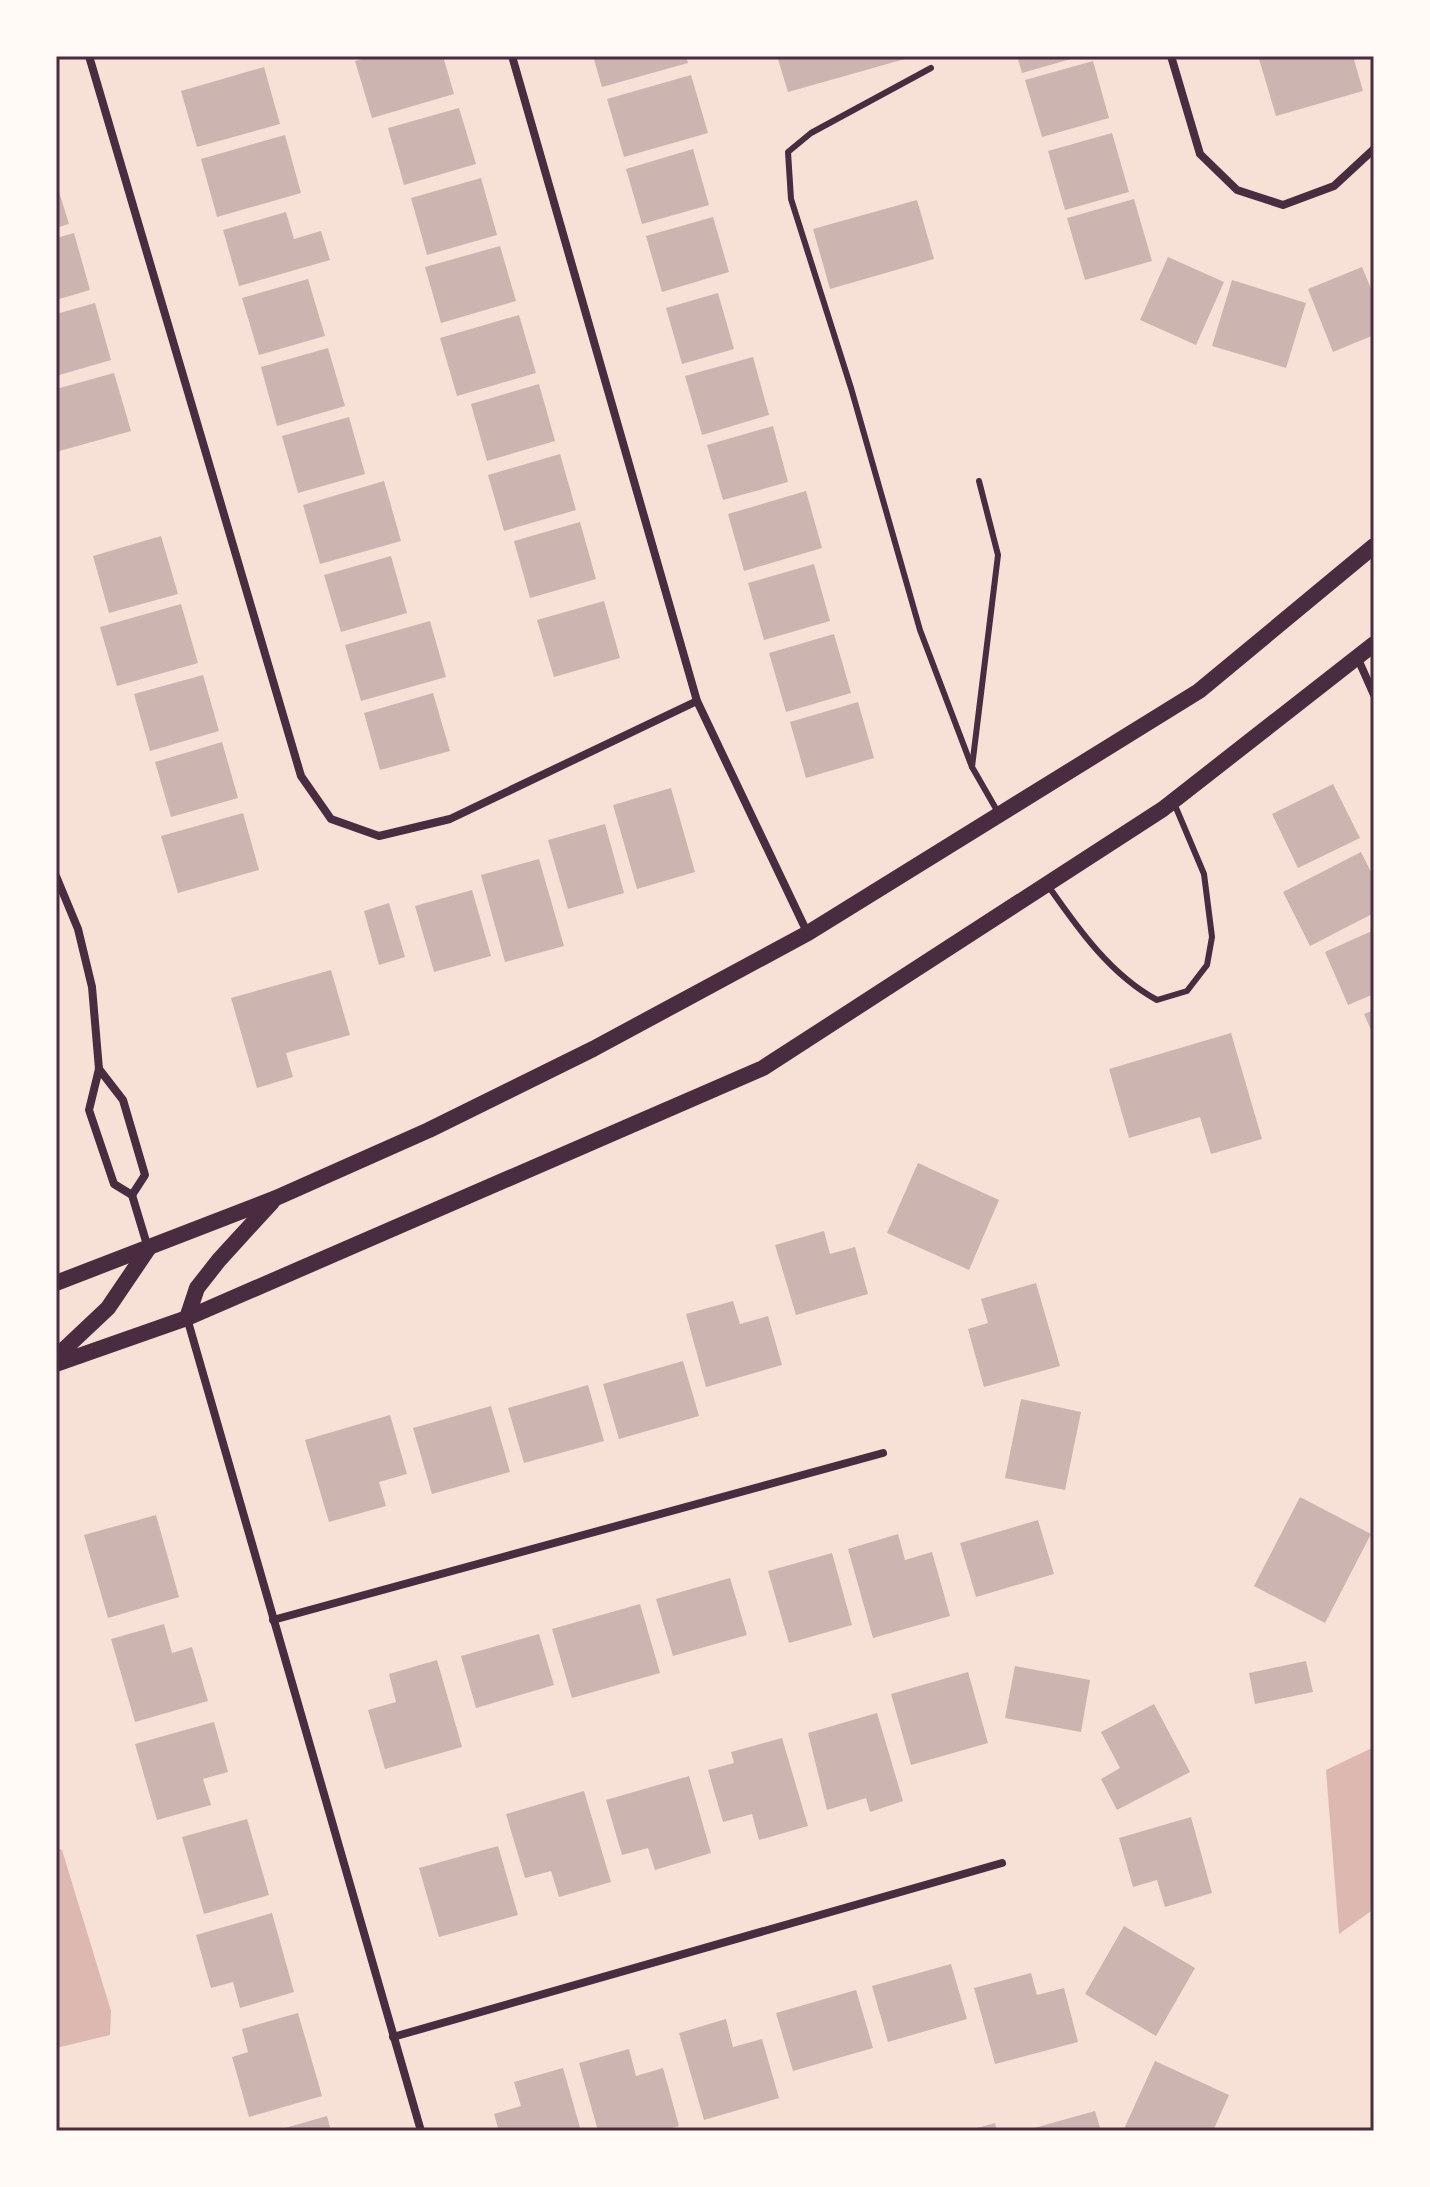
<svg xmlns="http://www.w3.org/2000/svg" width="1430" height="2187" viewBox="0 0 1430 2187" font-family="'Asap Condensed',sans-serif">
	<style>
		.water { fill: #dcb8b0 }
		.building { fill: #ccb4b1 }
		.lines { fill: none; stroke-linecap: round; stroke-linejoin: round }
		.service { stroke: #4a2c40; stroke-width: 6 }
		.minor { stroke: #4a2c40; stroke-width: 8 }
		.secondary { stroke: #4a2c40; stroke-width: 16 }
		.neatline { fill: none; stroke: #4a2c40; stroke-width: 3 }
	</style>
	<rect width="100%" height="100%" fill="#f7e1d7"/>
	<g class="water">
		<polygon points="1374,1747 1374,1909 1339,1934 1326,1770"/>
		<polygon points="56,1848 62,1850 111,2011 110,2035 56,2048"/>
	</g>
	<g class="building">
		<polygon points="373,56 443,56 454,94 372,118 355,61"/>
		<polygon points="593,56 686,56 688,63 602,87"/>
		<polygon points="777,56 912,56 912,57 788,92"/>
		<polygon points="1017,56 1078,56 1078,57 1022,73"/>
		<polygon points="1268,56 1353,56 1363,91 1276,116 1259,59"/>
		<polygon points="1093,61 1109,118 1042,137 1025,80"/>
		<polygon points="264,67 280,124 197,147 181,91"/>
		<polygon points="691,75 708,133 624,157 607,99"/>
		<polygon points="459,108 476,164 404,185 388,128"/>
		<polygon points="1112,133 1129,192 1065,210 1048,151"/>
		<polygon points="285,135 301,193 217,217 201,159"/>
		<polygon points="693,149 709,205 642,224 626,169"/>
		<polygon points="481,178 497,235 427,255 411,198"/>
		<polygon points="56,182 69,224 56,228"/>
		<polygon points="1134,199 1152,261 1085,280 1067,218"/>
		<polygon points="917,200 934,259 830,289 813,229"/>
		<polygon points="286,212 294,239 321,231 330,260 239,286 223,230"/>
		<polygon points="713,217 729,272 662,292 646,236"/>
		<polygon points="74,233 90,290 56,300 56,238"/>
		<polygon points="500,246 516,301 441,323 425,267"/>
		<polygon points="1168,257 1224,282 1196,345 1140,320"/>
		<polygon points="1362,267 1374,296 1374,335 1333,352 1308,289"/>
		<polygon points="308,279 325,336 259,355 242,298"/>
		<polygon points="1232,280 1306,303 1286,368 1212,346"/>
		<polygon points="718,293 734,349 682,364 666,308"/>
		<polygon points="95,303 111,360 56,376 56,314"/>
		<polygon points="519,315 536,373 457,396 440,338"/>
		<polygon points="328,348 345,406 277,426 261,367"/>
		<polygon points="753,357 769,415 702,435 685,376"/>
		<polygon points="114,373 131,431 56,452 56,389"/>
		<polygon points="539,384 555,441 487,461 471,404"/>
		<polygon points="349,417 365,474 298,493 282,436"/>
		<polygon points="773,426 788,482 723,500 707,445"/>
		<polygon points="560,454 576,510 504,531 488,475"/>
		<polygon points="384,481 401,541 320,564 303,505"/>
		<polygon points="806,491 822,548 744,571 728,514"/>
		<polygon points="580,522 596,579 530,598 514,541"/>
		<polygon points="161,536 178,594 109,613 93,556"/>
		<polygon points="391,556 407,613 341,632 324,575"/>
		<polygon points="814,564 830,621 764,640 748,583"/>
		<polygon points="604,601 620,658 554,677 537,620"/>
		<polygon points="181,604 198,663 117,686 100,627"/>
		<polygon points="430,621 446,677 361,701 345,645"/>
		<polygon points="834,634 851,693 786,712 769,653"/>
		<polygon points="203,675 219,731 150,751 134,694"/>
		<polygon points="433,693 450,751 380,770 364,713"/>
		<polygon points="858,702 874,758 806,778 790,722"/>
		<polygon points="222,742 238,798 171,817 155,762"/>
		<polygon points="1333,784 1360,838 1298,868 1272,814"/>
		<polygon points="671,788 695,872 637,889 613,805"/>
		<polygon points="243,813 259,870 178,893 161,836"/>
		<polygon points="605,824 624,893 568,909 548,840"/>
		<polygon points="1361,852 1374,878 1374,913 1310,946 1283,892"/>
		<polygon points="539,859 564,946 505,962 481,875"/>
		<polygon points="472,890 491,956 434,972 415,906"/>
		<polygon points="389,903 405,957 379,965 364,911"/>
		<polygon points="1374,930 1374,994 1348,1005 1325,952"/>
		<polygon points="331,970 350,1035 286,1053 293,1077 257,1088 231,998"/>
		<polygon points="1374,1010 1374,1037 1364,1014"/>
		<polygon points="1231,1033 1262,1139 1211,1154 1200,1117 1129,1138 1109,1069"/>
		<polygon points="918,1163 999,1200 969,1270 887,1233"/>
		<polygon points="824,1231 830,1254 855,1247 868,1294 796,1315 775,1245"/>
		<polygon points="1036,1283 1060,1366 984,1387 968,1329 988,1323 981,1299"/>
		<polygon points="733,1301 740,1324 768,1316 782,1365 706,1387 686,1314"/>
		<polygon points="683,1361 699,1416 619,1439 603,1384"/>
		<polygon points="588,1385 604,1441 524,1463 508,1408"/>
		<polygon points="1021,1399 1081,1412 1065,1490 1005,1478"/>
		<polygon points="491,1406 510,1472 432,1494 413,1428"/>
		<polygon points="390,1415 407,1474 379,1482 386,1506 329,1522 305,1440"/>
		<polygon points="1300,1497 1371,1534 1325,1623 1254,1586"/>
		<polygon points="156,1515 179,1597 108,1618 84,1535"/>
		<polygon points="1038,1520 1054,1574 976,1597 960,1543"/>
		<polygon points="898,1534 905,1560 932,1552 950,1616 873,1638 848,1549"/>
		<polygon points="832,1553 852,1625 789,1643 768,1571"/>
		<polygon points="730,1578 747,1635 673,1656 656,1599"/>
		<polygon points="640,1604 660,1673 572,1698 552,1629"/>
		<polygon points="164,1624 172,1653 192,1647 208,1701 135,1722 111,1639"/>
		<polygon points="539,1634 554,1685 476,1708 461,1656"/>
		<polygon points="437,1660 462,1747 385,1769 368,1710 396,1702 389,1674"/>
		<polygon points="1306,1661 1313,1692 1255,1704 1249,1673"/>
		<polygon points="1015,1666 1090,1680 1081,1732 1005,1718"/>
		<polygon points="968,1672 988,1743 911,1765 891,1694"/>
		<polygon points="1154,1704 1190,1772 1117,1810 1101,1779 1120,1768 1101,1732"/>
		<polygon points="877,1713 903,1801 870,1812 866,1798 827,1810 808,1733"/>
		<polygon points="214,1722 228,1772 203,1779 211,1805 157,1820 135,1744"/>
		<polygon points="782,1738 808,1826 759,1840 752,1814 723,1822 708,1770 734,1763 731,1752"/>
		<polygon points="689,1776 711,1853 655,1870 648,1848 622,1855 606,1800"/>
		<polygon points="584,1791 611,1882 559,1897 551,1871 525,1878 506,1814"/>
		<polygon points="1191,1817 1212,1893 1165,1907 1157,1880 1133,1887 1119,1838"/>
		<polygon points="247,1819 269,1895 204,1914 182,1837"/>
		<polygon points="498,1846 518,1915 439,1937 419,1868"/>
		<polygon points="272,1913 294,1992 240,2008 233,1982 211,1988 196,1935"/>
		<polygon points="1124,1926 1195,1968 1156,2036 1085,1994"/>
		<polygon points="951,1964 967,2019 888,2042 872,1986"/>
		<polygon points="1031,1973 1037,1995 1064,1988 1078,2042 995,2064 974,1988"/>
		<polygon points="856,1990 873,2048 793,2071 776,2013"/>
		<polygon points="298,2013 322,2096 249,2117 232,2057 248,2052 242,2029"/>
		<polygon points="726,2019 733,2047 762,2039 779,2098 704,2120 679,2033"/>
		<polygon points="629,2049 636,2076 663,2068 679,2126 662,2131 598,2131 579,2063"/>
		<polygon points="1155,2061 1229,2095 1213,2131 1123,2131"/>
		<polygon points="563,2068 581,2131 499,2131 494,2114 521,2106 514,2082"/>
		<polygon points="1095,2111 1101,2131 1027,2131 1027,2130"/>
		<polygon points="327,2116 331,2131 279,2131 278,2130"/>
		<polygon points="995,2123 997,2131 970,2131 970,2130"/>
	</g>
	<g class="lines">
		<g class="service">
			<polyline points="931,68 811,133 788,152 791,199 851,388 920,630 972,767"/>
			<polyline points="979,481 998,555 972,767 999,814"/>
			<path d="M1049 887C1079 930 1111 975 1157 1000L1187 991 1207 965 1212 937 1204 874 1174 803"/>
		</g>
		<g class="minor">
			<polyline points="89,56 301,776 331,819 379,836 450,819 697,701"/>
			<polyline points="512,56 697,701 807,932"/>
			<polyline points="1171,56 1200,154 1237,190 1283,205 1334,186 1374,149"/>
			<polyline points="1358,659 1374,695"/>
			<polyline points="56,876 78,929 92,987 99,1069 89,1110 114,1184 132,1195 148,1248"/>
			<polyline points="99,1069 123,1100 145,1175 132,1195"/>
			<polyline points="187,1318 421,2131"/>
			<polyline points="273,1620 883,1453"/>
			<polyline points="393,2037 1002,1863"/>
		</g>
		<g class="secondary">
			<polyline points="56,1283 276,1198 429,1130 593,1049 808,933 1199,691 1374,546"/>
			<polyline points="187,1318 197,1288 219,1260 272,1202"/>
			<polyline points="56,1357 108,1308 148,1249"/>
			<polyline points="56,1364 187,1318 763,1068 1163,809 1374,644"/>
		</g>
	</g>
	<rect width="1430" height="2187" fill="none" stroke="#fffaf5" stroke-width="116"/>
	<rect x="58" y="58" width="1314" height="2071" class="neatline"/>
</svg>
